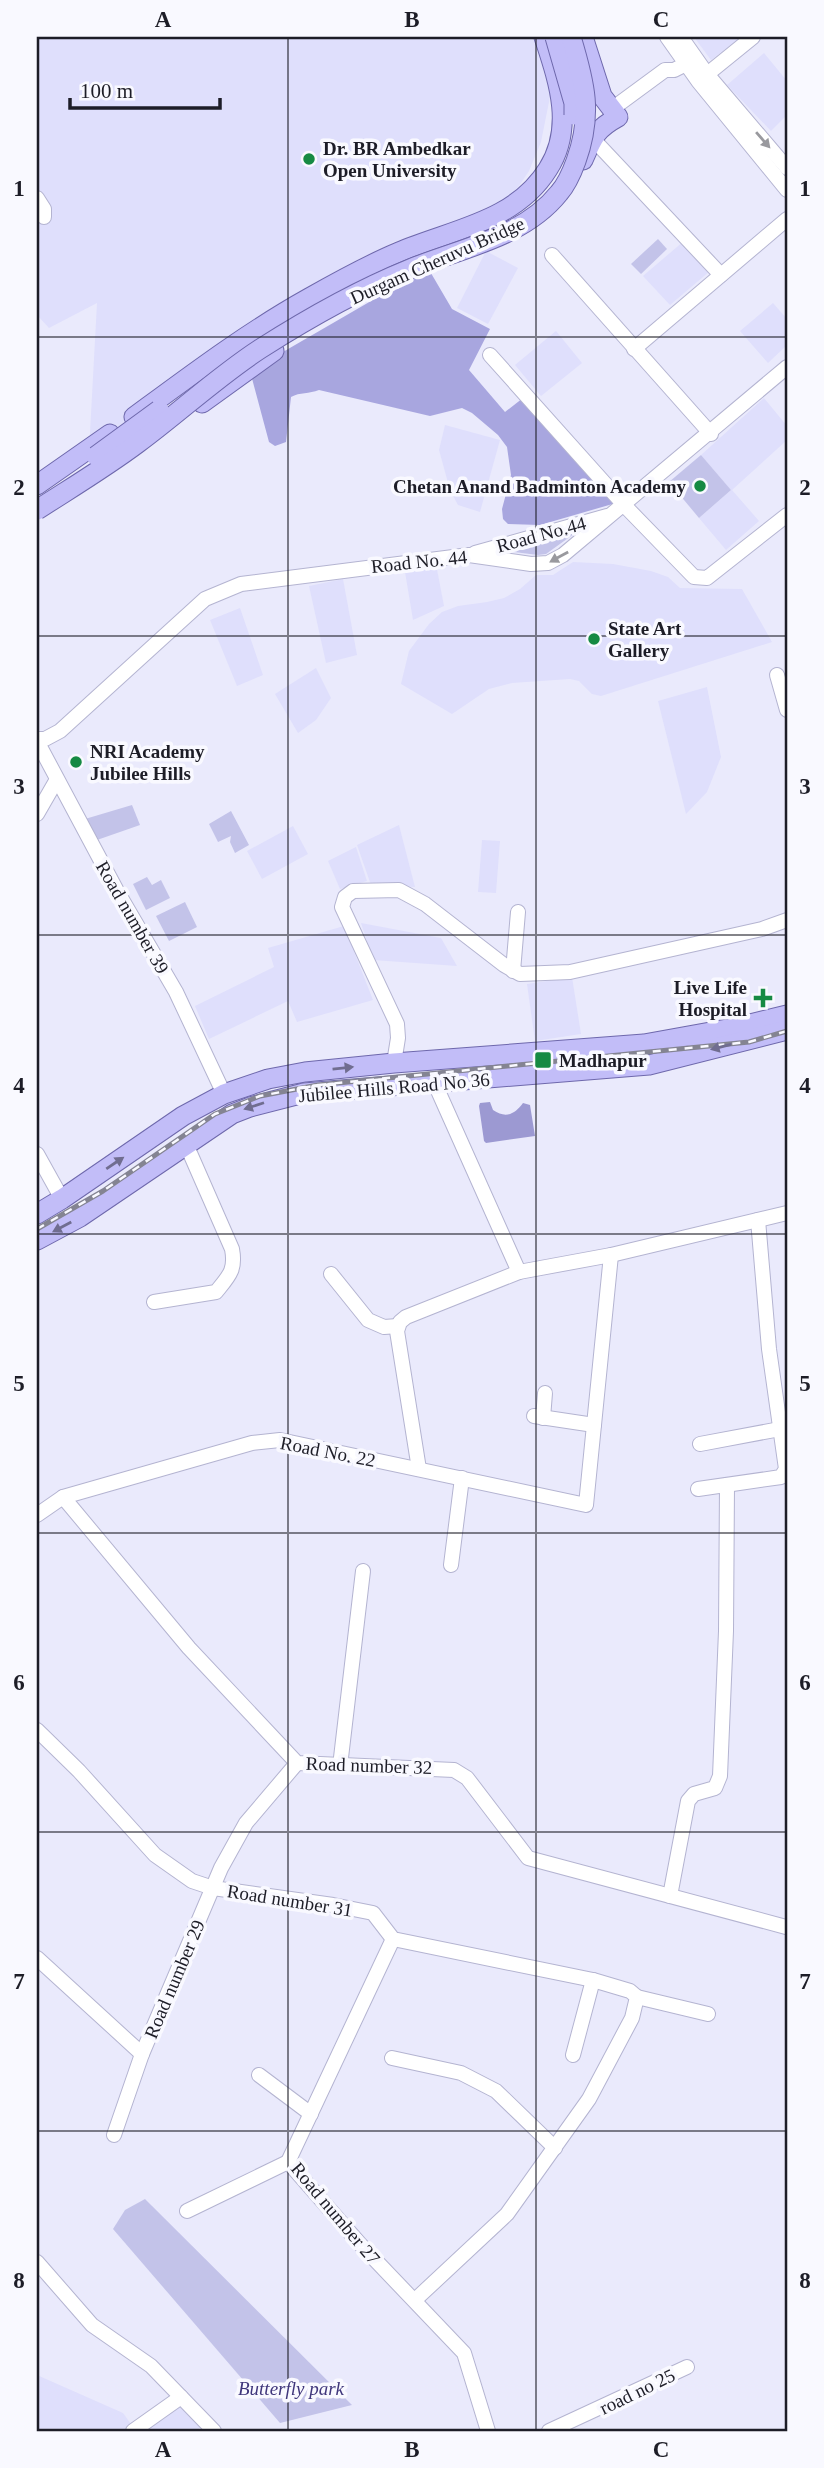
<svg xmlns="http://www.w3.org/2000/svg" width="824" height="2468" viewBox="0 0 824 2468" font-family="Georgia,serif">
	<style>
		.built { fill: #dfdffc }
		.green { fill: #c3c3e9 }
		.forest { fill: #a8a6df }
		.water { fill: #9c99d2 }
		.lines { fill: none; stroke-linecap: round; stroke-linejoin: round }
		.minor-casing { stroke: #b4b4d1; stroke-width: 16 }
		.major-casing { stroke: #6e68ac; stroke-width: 21 }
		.minor { stroke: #fff; stroke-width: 14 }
		.major { stroke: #c2bdf8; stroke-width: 19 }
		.rail-casing { stroke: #848492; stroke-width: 5 }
		.rail { stroke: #f9f9ff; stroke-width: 2.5; stroke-dasharray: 8; stroke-linecap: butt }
		.major-bridge-casing { stroke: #6e68ac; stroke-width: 21; stroke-linecap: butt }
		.major-bridge { stroke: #c2bdf8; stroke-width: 19 }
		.oneway { fill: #99999e }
		.oneway2 { fill: #706d90 }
		.grid { fill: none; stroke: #1d1d27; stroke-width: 2; stroke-opacity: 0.55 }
		.poi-dot { fill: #168a43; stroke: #f9f9ff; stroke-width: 2.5 }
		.labels { text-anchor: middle; stroke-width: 7; stroke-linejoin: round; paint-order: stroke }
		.poi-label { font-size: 19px; font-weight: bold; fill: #1d1d27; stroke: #f9f9ff; text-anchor: start }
		.street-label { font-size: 19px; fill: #1d1d27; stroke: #f9f9ff }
		.park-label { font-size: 19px; font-style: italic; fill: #40377c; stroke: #f9f9ff }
		.neatline { fill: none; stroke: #1d1d27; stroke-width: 2.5 }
		.grid-label { font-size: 23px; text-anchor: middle; font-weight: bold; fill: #1d1d27 }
	</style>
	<rect width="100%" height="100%" fill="#eaeafc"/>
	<g class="built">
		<polygon points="37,37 541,37 551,92 541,142 529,171 517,189 499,207 467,224 393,242 226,346 89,451 97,303 49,328 37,315"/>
		<polygon points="694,37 741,37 711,60"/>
		<polygon points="764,53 787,81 787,115 771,131 727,85"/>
		<polygon points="684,241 710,271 670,305 643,276"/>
		<polygon points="486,251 518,268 488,324 457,308"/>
		<polygon points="773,303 787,319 787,345 768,363 740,331"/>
		<polygon points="556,331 582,363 541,396 515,365"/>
		<polygon points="764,398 787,426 787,440 732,490 759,521 726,550 699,518 731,490 701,455"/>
		<polygon points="445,425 500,440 480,512 458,505 450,490 439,450"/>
		<polygon points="573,562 613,564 651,571 668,577 680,588 742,589 772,642 601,696 592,694 579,681 570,679 512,683 489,689 452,714 401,684 409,651 429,624 442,612 458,606 487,602 504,598 520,589 536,575 553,575"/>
		<polygon points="436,564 444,606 413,620 405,572"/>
		<polygon points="343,579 357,655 326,663 309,586"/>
		<polygon points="240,608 263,675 237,686 210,620"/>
		<polygon points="316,668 331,698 316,720 298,733 275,694"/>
		<polygon points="707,687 721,757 707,792 686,814 658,701"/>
		<polygon points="399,825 415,887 371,885 357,845"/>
		<polygon points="293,826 308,854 262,879 247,851"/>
		<polygon points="482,840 500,841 496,893 478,892"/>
		<polygon points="356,847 367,881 340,889 328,861"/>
		<polygon points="361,923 441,938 457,966 373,960"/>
		<polygon points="344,926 373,1000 297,1022 288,1001 209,1039 195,1006 274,967 268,948"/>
		<polygon points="572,977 581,1034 535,1041 527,984"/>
		<polygon points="37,2375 123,2413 133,2427 181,2401 201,2427 196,2431 37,2431"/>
	</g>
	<g class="green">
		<polygon points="658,239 667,249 641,274 631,264"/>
		<polygon points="701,455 731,490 699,518 669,482"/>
		<polygon points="585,526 546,554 538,555 499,550"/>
		<polygon points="132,805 140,825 97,840 85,819"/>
		<polygon points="231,811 249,845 235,853 230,842 231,836 218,842 209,824"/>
		<polygon points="147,877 152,885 161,880 170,898 146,910 133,884"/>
		<polygon points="185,902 197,927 169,941 156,916"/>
		<polygon points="145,2199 352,2405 280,2423 113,2229 125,2210"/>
	</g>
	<path class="forest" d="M428 268 452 309 490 329 469 370 505 412 523 398 616 503 540 525 508 524 503 519 502 509 511 475 507 447 498 435 472 413 462 408 430 416 319 390C309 394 300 392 291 397L286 442 275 446 269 442 250 371Z"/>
	<path class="water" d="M490 1102 493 1110C506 1119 515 1114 523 1103L530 1105 535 1136 486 1143 484 1141 479 1106 480 1103Z"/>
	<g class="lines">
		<g class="minor-casing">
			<g id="minor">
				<polyline points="667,37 698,81 787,190"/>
				<polyline points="681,37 707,74 787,168"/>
				<polyline points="700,80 753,37"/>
				<polyline points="612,109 665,70 674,70 694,60"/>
				<polyline points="592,138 721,275"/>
				<polyline points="37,198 44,209 44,217"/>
				<polyline points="552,255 711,434"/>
				<polyline points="634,349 787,219"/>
				<polyline points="490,355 625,506 694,577 707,578 787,515"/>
				<polyline points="475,553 607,516"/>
				<polyline points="777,675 787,710"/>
				<polyline points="37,739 45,739 60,731 205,599 241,584 469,555 531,564 548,563 563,555 787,367"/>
				<polyline points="37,741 117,891 176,992 224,1094"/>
				<polyline points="37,814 56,781"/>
				<polyline points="513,971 518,912"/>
				<polyline points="394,1063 398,1038 397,1024 342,907 345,897 353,891 399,890 425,904 504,965 520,974 570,972 762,929 787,920"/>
				<polyline points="435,1084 519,1272 611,1255 787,1213"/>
				<polyline points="37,1154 62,1199"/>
				<polyline points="331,1274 368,1320 384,1327 398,1326"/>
				<path d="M154 1302 216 1292C229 1276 236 1270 232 1249L186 1144"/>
				<polyline points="534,1416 594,1425"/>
				<polyline points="543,1418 545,1393"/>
				<polyline points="700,1444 780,1429"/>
				<polyline points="419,1469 397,1331 400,1322 406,1317 519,1272"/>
				<polyline points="698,1489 781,1477 786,1469 769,1349 758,1220"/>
				<polyline points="63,1497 189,1648 297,1763 454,1770 467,1778 528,1858 786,1927"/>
				<polyline points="37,1515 63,1497 252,1443 280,1440 586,1505 611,1255"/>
				<polyline points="451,1565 462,1478"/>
				<polyline points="37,1730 79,1771 155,1855 192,1881 213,1888 333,1905 373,1913 393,1939 593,1980 630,1991 637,1997 632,2018 589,2099 507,2214 415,2300"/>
				<polyline points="340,1766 363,1571"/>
				<polyline points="670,1896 688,1801 694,1794 715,1788 720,1776 726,1631 727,1485"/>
				<polyline points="393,1939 288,2162 360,2244 464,2353 488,2431"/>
				<polyline points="37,1958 142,2054"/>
				<polyline points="637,1997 708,2014"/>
				<polyline points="573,2055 593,1980"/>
				<polyline points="392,2058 461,2073 496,2091 555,2148"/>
				<polyline points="259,2075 311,2114"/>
				<polyline points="114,2135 142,2054 221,1868 246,1823 297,1763"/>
				<polyline points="187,2211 288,2162"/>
				<polyline points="37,2262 92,2325 151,2366 214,2431"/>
				<polyline points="133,2431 181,2397"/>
				<polyline points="549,2431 687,2367"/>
			</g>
		</g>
		<g class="major-casing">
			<g id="major">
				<path d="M583 37 602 96 618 117C596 129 593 137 583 160"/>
				<polyline points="202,403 274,351"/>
				<path d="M134 417C191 375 248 332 309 298 339 281 368 265 399 252 453 229 515 222 548 169 575 127 558 80 544 37"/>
				<polyline points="37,485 110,434"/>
				<polyline points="37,1214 62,1199 183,1116 224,1094 268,1079 305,1072 394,1063 644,1044 738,1027 787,1015"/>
				<polyline points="37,1240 80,1217 232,1114 250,1107 304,1093 649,1065 787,1030"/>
			</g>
		</g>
		<use href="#minor" class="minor"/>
		<use href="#major" class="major"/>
		<g class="rail-casing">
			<polyline id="rail" points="37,1229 103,1191 215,1114 260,1096 318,1085 749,1042 787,1031"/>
		</g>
		<use href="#rail" class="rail"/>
		<g class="major-bridge-casing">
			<g id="major-bridge">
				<polyline points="555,37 574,103 574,115"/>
				<polyline points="96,456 159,410"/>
				<path d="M37 510C71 488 106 467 138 443 180 412 217 377 260 349 307 319 358 290 410 269 461 248 523 238 559 193 567 184 572 172 576 161 593 114 585 83 571 37"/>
			</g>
		</g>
		<use href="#major-bridge" class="major-bridge"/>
	</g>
	<defs><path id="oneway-solid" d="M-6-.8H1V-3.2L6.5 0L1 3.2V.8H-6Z" transform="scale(1.75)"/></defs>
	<g class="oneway">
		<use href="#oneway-solid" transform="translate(763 140) rotate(49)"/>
		<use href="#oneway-solid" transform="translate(559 557) rotate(151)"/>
	</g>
	<g class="oneway2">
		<use href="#oneway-solid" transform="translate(721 1047) rotate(166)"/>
		<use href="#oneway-solid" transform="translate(343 1068) rotate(-6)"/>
		<use href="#oneway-solid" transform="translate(254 1106) rotate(162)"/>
		<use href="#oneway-solid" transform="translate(115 1163) rotate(-34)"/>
		<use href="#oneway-solid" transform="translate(62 1227) rotate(152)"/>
	</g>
	<path class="grid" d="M288 37V2431M536 37V2431M37 337H787M37 636H787M37 935H787M37 1234H787M37 1533H787M37 1832H787M37 2131H787"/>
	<g class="poi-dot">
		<circle cx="309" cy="159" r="7"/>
		<circle cx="700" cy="486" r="7"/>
		<circle cx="594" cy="639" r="7"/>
		<circle cx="76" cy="762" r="7"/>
		<path d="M759.5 987.5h7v7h7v7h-7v7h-7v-7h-7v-7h7z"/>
		<rect x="534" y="1051" width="18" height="18" rx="3.5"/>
	</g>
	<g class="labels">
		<g class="poi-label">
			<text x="323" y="155">Dr. BR Ambedkar<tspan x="323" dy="22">Open University</tspan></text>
			<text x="686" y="493" text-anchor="end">Chetan Anand Badminton Academy</text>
			<text x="608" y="635">State Art<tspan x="608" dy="22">Gallery</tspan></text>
			<text x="90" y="758">NRI Academy<tspan x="90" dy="22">Jubilee Hills</tspan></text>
			<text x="747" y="994" text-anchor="end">Live Life<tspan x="747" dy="22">Hospital</tspan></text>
			<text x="559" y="1067">Madhapur</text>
		</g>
		<g class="street-label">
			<text transform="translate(437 260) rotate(-24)" y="7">Durgam Cheruvu Bridge</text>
			<text transform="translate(541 534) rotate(-15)" y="7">Road No.44</text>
			<text transform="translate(419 561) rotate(-6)" y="7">Road No. 44</text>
			<text transform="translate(133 917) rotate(60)" y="7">Road number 39</text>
			<text transform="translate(394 1087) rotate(-5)" y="7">Jubilee Hills Road No 36</text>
			<text transform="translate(328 1451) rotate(11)" y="7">Road No. 22</text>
			<text transform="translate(369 1765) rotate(2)" y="7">Road number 32</text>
			<text transform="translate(290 1900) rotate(9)" y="7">Road number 31</text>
			<text transform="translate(174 1979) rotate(-67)" y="7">Road number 29</text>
			<text transform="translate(336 2213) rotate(50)" y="7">Road number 27</text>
			<text transform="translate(637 2391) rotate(-26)" y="7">road no 25</text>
		</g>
		<g class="park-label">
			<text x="291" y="2395">Butterfly park</text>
		</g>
	</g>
	<rect width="824" height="2468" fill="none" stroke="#f9f9ff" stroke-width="77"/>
	<path d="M70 98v10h150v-10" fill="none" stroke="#1d1d27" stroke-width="3.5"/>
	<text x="80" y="98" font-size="21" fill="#1d1d27" stroke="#f9f9ff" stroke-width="5" paint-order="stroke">100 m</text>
	<rect x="38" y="38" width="748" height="2392" class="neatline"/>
	<g class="grid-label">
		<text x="163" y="27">A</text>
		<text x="412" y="27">B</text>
		<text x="661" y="27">C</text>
		<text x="19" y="196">1</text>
		<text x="805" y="196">1</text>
		<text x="19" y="495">2</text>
		<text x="805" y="495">2</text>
		<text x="19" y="794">3</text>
		<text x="805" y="794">3</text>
		<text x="19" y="1093">4</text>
		<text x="805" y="1093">4</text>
		<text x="19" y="1391">5</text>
		<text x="805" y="1391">5</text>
		<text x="19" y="1690">6</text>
		<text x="805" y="1690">6</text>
		<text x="19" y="1989">7</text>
		<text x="805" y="1989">7</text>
		<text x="19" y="2288">8</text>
		<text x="805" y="2288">8</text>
		<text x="163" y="2457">A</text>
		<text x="412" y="2457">B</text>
		<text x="661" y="2457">C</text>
	</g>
</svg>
